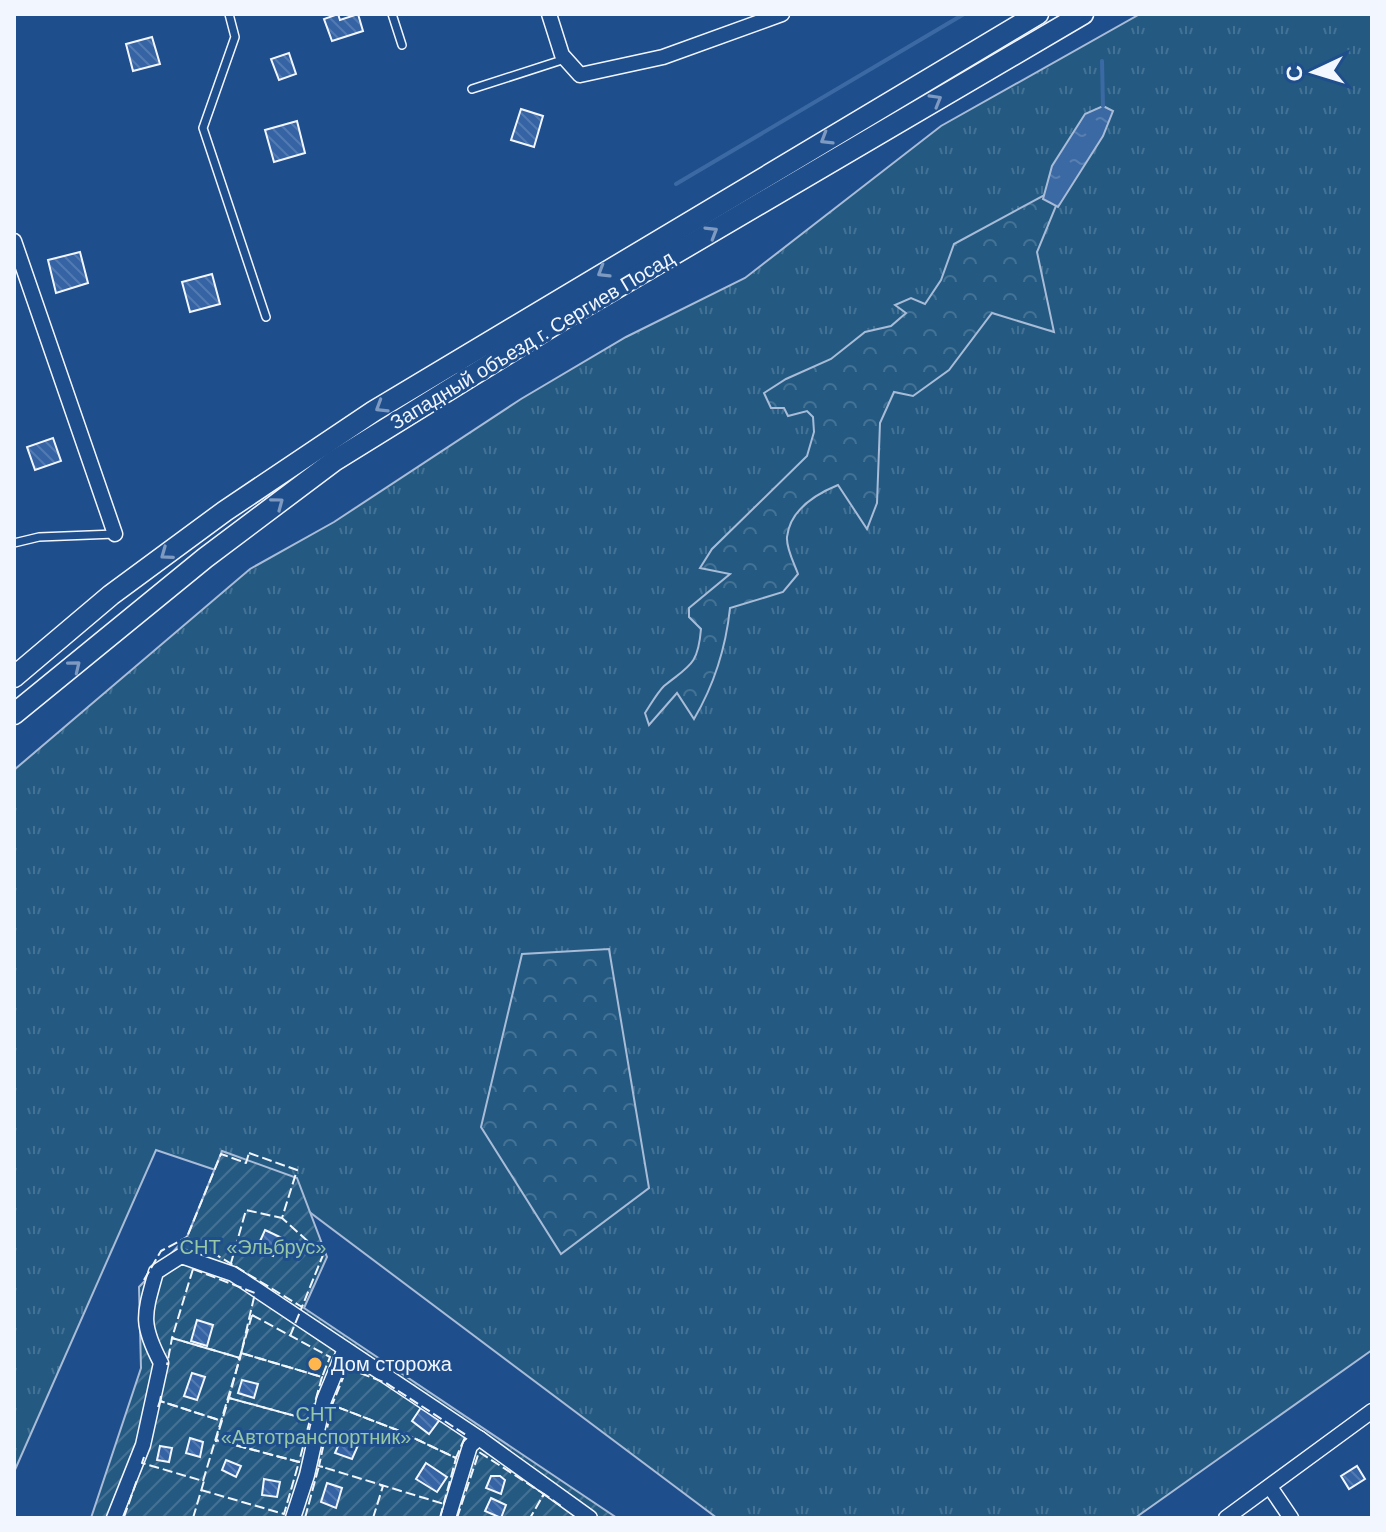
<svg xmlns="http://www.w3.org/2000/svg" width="1386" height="1532" viewBox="0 0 1386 1532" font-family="Arial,sans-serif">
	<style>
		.grass { fill: url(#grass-tufts); stroke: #a8bbd7; stroke-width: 2 }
		.forest { fill: url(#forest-crowns); stroke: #a8bbd7; stroke-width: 2 }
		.garden { fill: url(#garden-furrows); stroke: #a8bbd7; stroke-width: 2 }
		.water { fill: url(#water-ripples); stroke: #a8bbd7; stroke-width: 2 }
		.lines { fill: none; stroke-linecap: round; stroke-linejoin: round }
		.stream { stroke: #3b69a3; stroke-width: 4 }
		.building { fill: url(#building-back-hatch); stroke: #f2f6ff; stroke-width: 2 }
		.lane-casing { stroke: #f2f6ff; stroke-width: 10 }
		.street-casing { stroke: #f2f6ff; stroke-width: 17 }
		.primary-casing { stroke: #f2f6ff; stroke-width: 23 }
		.lane { stroke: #1f4e8c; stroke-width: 7 }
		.street { stroke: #1f4e8c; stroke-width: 14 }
		.primary { stroke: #1f4e8c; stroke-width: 20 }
		.fence { stroke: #f2f6ff; stroke-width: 2; stroke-dasharray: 10 4; stroke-linecap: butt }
		.oneway { stroke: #7e9ac0 }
		.poi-dot { fill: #ffb74d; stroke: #1f4e8c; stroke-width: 3 }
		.labels { text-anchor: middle; stroke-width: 6; stroke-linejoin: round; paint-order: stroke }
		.street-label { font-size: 20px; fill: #f2f6ff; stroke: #1f4e8c }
		.park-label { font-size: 20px; fill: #97c8a6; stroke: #1f4e8c }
		.poi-label { font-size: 20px; fill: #f2f6ff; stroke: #1f4e8c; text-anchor: start }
	</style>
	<defs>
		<pattern id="grass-tufts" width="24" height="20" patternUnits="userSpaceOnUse" patternTransform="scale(2)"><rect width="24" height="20" fill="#245a82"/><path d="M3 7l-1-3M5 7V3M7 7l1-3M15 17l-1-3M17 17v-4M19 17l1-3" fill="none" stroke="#447295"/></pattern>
		<pattern id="forest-crowns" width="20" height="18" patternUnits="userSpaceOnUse" patternTransform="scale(2)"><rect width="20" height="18" fill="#245a82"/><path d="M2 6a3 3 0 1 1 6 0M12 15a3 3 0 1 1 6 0" fill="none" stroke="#447295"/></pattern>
		<pattern id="garden-furrows" width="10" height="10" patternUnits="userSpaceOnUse" patternTransform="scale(2)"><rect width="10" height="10" fill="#245a82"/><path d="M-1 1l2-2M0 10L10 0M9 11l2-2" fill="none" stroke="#447295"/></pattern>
		<pattern id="water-ripples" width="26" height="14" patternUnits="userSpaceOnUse" patternTransform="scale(2)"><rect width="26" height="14" fill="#3b69a3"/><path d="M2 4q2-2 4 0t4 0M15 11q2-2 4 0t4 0" fill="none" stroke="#587fb1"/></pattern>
		<pattern id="building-back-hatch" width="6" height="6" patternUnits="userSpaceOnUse" patternTransform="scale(2)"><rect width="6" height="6" fill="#3563a3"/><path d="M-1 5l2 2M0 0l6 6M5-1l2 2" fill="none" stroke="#537ab1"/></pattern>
	</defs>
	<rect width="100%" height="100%" fill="#1f4e8c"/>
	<polygon class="grass" points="1140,14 1372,14 1372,1350 1135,1518 717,1518 284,1193 156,1150 14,1472 14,770 250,569 334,522 521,399 626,337 745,278 941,126"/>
	<g class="forest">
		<path d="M1065 184 1037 252 1054 332 992 313 949 370 913 396 894 392 880 423 877 503 867 529 838 485C816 494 790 510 787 537 786 548 794 563 798 574L783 592 730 608C726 646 714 685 694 719L677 693 649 725 645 713C651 704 657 693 664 686 690 665 698 665 701 629L689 617V608L730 574 700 568 712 549 807 456 814 432 813 417 807 411 788 416 784 408H771L764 393 786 379 831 359 865 332 891 326 906 313 895 305 911 298 925 304 941 280 954 244Z"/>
		<polygon points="609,949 649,1188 561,1254 481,1127 522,954"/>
	</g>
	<polygon class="garden" points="222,1151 297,1178 327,1257 304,1308 617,1518 91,1518 141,1368 139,1287 187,1237"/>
	<polygon class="water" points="1103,106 1113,111 1103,136 1058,207 1043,199 1052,166 1085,114"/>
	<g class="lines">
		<g class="stream">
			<polyline points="1102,61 1103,106"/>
			<polyline points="676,184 964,14"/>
		</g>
	</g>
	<g class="building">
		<polygon points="338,14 340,20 358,14 363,31 332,41 324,19"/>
		<polygon points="152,37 160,64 133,71 126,44"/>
		<polygon points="289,53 296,74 279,80 271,59"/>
		<polygon points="521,109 543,116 534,147 511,140"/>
		<polygon points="297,121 305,153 274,162 265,130"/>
		<polygon points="80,252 88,283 56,293 48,260"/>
		<polygon points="212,274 220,304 190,312 182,282"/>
		<polygon points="53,438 61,461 35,470 27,447"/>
		<polygon points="265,1230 282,1238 273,1256 257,1248"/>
		<polygon points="197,1320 213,1325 207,1346 191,1341"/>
		<polygon points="192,1373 205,1377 197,1400 184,1396"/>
		<polygon points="242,1380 258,1384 254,1398 238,1393"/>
		<polygon points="422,1406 441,1418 429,1434 412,1421"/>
		<polygon points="342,1437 359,1443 352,1459 335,1453"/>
		<polygon points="190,1438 203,1442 200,1457 186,1453"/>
		<polygon points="160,1446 172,1448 169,1462 157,1460"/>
		<polygon points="226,1460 241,1466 236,1477 222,1470"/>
		<polygon points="426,1463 447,1477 437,1492 416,1479"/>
		<polygon points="1357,1466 1365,1479 1349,1489 1341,1476"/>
		<polygon points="491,1476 500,1476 505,1480 501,1494 486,1488"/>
		<polygon points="264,1479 280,1482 277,1497 262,1495"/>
		<polygon points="327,1483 342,1488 336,1508 321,1502"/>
		<polygon points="491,1498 506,1505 501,1518 485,1511"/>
	</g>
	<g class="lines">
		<g class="lane-casing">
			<g id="lane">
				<polyline points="229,14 235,37 203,128 266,317"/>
				<polyline points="392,14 402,45"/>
				<polyline points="472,89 565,59"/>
				<polyline points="14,543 39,537 115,534"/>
			</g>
		</g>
		<g class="street-casing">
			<g id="street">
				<polyline points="549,14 562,55 580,75 663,57 782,14"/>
				<polyline points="14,241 115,534"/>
				<polyline points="1270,1487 1291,1518"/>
				<path d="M114 1518 143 1445 161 1363C140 1323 144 1315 156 1272L181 1256 233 1274 479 1438 590 1518"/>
				<polyline points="293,1518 307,1475 324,1400 345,1349"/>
				<polyline points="448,1518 470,1446 479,1438"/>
				<polyline points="1226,1518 1372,1411"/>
			</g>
		</g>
		<g class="primary-casing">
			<g id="primary">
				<polyline points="14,677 111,595 225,511 374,411 1038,14"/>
				<polyline points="14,714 205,558 334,461 565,318 1083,14"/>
			</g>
		</g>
		<use href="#lane" class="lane"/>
		<use href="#street" class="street"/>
		<use href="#primary" class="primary"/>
		<g class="fence">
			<polygon points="249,1153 297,1170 282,1218 323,1255 302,1307 187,1237 221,1154 246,1163"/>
			<polyline points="231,1263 246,1210 282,1218"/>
			<polygon points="193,1269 255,1293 240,1358 172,1338"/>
			<polyline points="144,1280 161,1251 187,1237"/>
			<polygon points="252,1315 330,1357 322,1377 241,1353"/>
			<polyline points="290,1336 302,1307"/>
			<polygon points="241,1353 322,1377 310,1420 229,1398"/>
			<polygon points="347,1368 386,1383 466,1435 456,1458 397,1430 332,1405"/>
			<polyline points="161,1396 160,1401 222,1421"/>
			<polygon points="229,1398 310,1420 299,1462 216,1440"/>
			<polyline points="158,1407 160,1401 222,1421"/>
			<polyline points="144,1457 142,1463 203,1481 240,1358 172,1338 167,1365"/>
			<polyline points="201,1490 284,1514 299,1462 216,1440 216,1442"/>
			<polyline points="542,1497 544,1494 561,1506"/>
			<polyline points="128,1518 124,1517 129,1518 124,1517 137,1480"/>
			<polyline points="193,1518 204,1481"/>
			<polyline points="305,1518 319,1466 323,1467"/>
			<polyline points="373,1518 383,1486 380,1485"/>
			<path d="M440 1518C445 1498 451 1478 456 1458L397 1430 332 1405 319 1466 444 1504"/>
			<polyline points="457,1518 479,1452 544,1494 530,1518"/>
		</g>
	</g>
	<defs><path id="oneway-chevron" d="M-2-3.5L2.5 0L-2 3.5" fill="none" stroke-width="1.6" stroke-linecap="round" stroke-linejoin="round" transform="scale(2)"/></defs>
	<g class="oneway">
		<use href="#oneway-chevron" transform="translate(936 100) rotate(-30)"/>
		<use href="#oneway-chevron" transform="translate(826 139) rotate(149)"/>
		<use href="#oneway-chevron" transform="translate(712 232) rotate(-31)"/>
		<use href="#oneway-chevron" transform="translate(603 272) rotate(149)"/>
		<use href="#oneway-chevron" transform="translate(381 407) rotate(148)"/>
		<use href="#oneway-chevron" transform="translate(278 503) rotate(-37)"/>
		<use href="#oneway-chevron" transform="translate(166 554) rotate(144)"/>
		<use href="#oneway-chevron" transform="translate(75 666) rotate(-39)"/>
	</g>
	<circle class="poi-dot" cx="315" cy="1364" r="8"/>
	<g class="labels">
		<g class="street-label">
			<text transform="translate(532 340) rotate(-31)" y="7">Западный объезд г. Сергиев Посад</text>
		</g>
		<g class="park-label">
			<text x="253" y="1254">СНТ «Эльбрус»</text>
			<text x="316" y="1421">СНТ<tspan x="316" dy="23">«Автотранспортник»</tspan></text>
		</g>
		<g class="poi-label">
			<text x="331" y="1371">Дом сторожа</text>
		</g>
	</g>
	<rect width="1386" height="1532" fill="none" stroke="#f2f6ff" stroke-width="32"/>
	<g transform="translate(1314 72) rotate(266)" stroke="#1f4e8c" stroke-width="6" paint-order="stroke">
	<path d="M0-6L14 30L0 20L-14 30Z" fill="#f2f6ff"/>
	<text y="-12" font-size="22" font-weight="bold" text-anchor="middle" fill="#f2f6ff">С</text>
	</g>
</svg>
